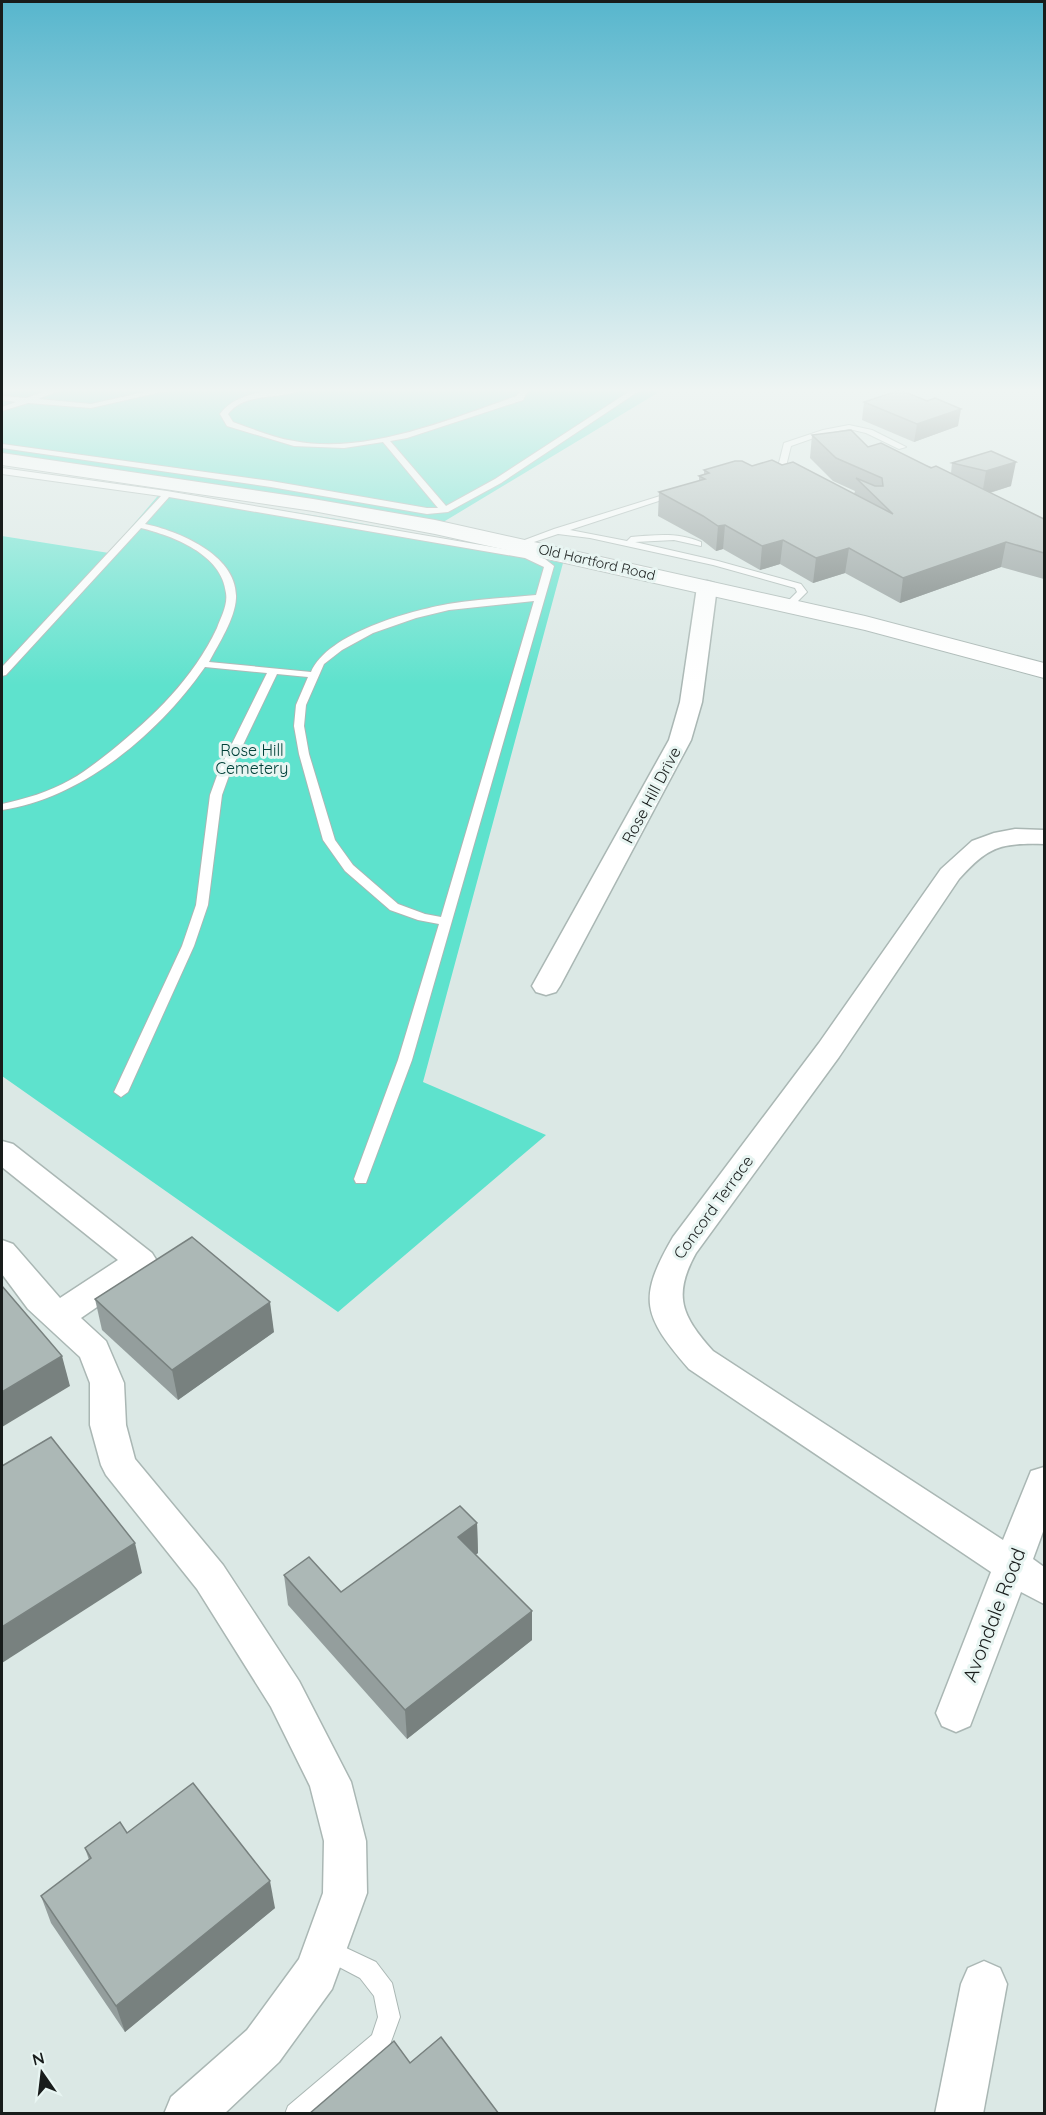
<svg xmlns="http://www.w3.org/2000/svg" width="1046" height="2115" viewBox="0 0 1046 2115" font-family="Quicksand,sans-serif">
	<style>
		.green { fill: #5ee2cd }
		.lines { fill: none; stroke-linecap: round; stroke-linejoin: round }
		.lane-casing { stroke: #aab7b4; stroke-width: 2 }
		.street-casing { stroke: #aab7b4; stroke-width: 3 }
		.secondary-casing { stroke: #aab7b4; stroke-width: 2 }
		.lane { fill: #fff; fill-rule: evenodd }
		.street { fill: #fff; fill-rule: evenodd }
		.secondary { fill: #fff; fill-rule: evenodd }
		.wall { fill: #949e9d }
		.shaded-wall { fill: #78817f }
		.building { fill: #acb8b6; stroke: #78817f; stroke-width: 1.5 }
		.labels { text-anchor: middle; stroke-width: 6; stroke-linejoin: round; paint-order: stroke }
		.far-street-label { font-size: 14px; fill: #181c1b; stroke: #e8f5f2 }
		.park-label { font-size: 16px; fill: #004139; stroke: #e8f5f2 }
		.street-label { font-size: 16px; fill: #181c1b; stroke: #e8f5f2 }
		.near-street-label { font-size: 20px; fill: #181c1b; stroke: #e8f5f2 }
	</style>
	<rect width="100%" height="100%" fill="#dbe8e5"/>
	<g class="green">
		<polygon points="2,389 664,389 435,527 222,491 2,459"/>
		<polygon points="162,491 349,521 563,563 423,1082 546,1135 338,1312 2,1076 2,536 109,553"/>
	</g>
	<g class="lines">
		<g class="lane-casing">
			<g id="lane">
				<polygon points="51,389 63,389 38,399 91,404 158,389 174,389 91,408 28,403 2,411 2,407 16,402 2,400 2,396 26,398"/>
				<path d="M282 389H302C279 401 246 391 228 414L233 422C253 429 274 438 294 441 367 455 449 419 517 396L521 389H529L523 400 407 438 390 441 446 506 495 479 633 389H642L501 483 448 512 427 514 271 487 2 448V444L271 481 427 508H438L383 442 344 448 294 446 227 426 220 414C234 395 259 392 282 389Z"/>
				<polygon points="849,425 872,430 906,447 899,449 866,433 849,429 828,433 791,446 786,466 764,475 760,472 779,463 784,443 823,430"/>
				<path d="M2 468 167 491 527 553 545 559 554 566 412 1060 366 1183H356L354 1179 398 1060 439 924 418 920 390 910 345 871 323 840 299 754 294 726 296 705 308 677 277 674 231 770 222 795 208 905 194 946 128 1092 121 1097 114 1092 182 946 196 905 210 795 219 770 267 673 205 667C159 733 83 798 2 810V804C25 799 49 792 70 780 85 772 98 761 111 751 154 716 193 679 217 628 221 617 228 605 226 593 222 554 173 536 141 528L6 675 2 676V667L161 496 2 474ZM169 497 525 558 544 567 536 595C507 598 477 599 448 604 410 611 328 633 311 672L209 662C219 643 235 619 236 598 238 555 178 531 145 524ZM534 601 441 917 425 914 398 904 353 865 335 840 309 754 304 726 306 705 324 664 342 650 373 633 416 618 449 610Z"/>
				<path d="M673 492 680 494 570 530 627 541 631 537C655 535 678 532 701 542V546L674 540 635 542 718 561 801 584 807 592 791 608H785V604L797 592 795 588 713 565 590 538 558 534 519 547 514 544 554 529Z"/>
				<polygon points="327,1939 376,1962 392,1983 400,2017 388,2050 314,2114 285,2114 288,2106 372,2035 378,2017 374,1996 360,1978 320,1957 316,1950 320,1943"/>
			</g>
		</g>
		<g class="street-casing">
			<g id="street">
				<polygon points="707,581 714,583 717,587 702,702 691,740 560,986 556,992 546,995 536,992 532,986 669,740 680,702 697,587 700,583"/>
				<path d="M1015 829 1044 830V844C1000 843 989 846 959 879L839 1057 696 1253C672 1296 682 1316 713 1351L1003 1540 1031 1471 1044 1467V1529L1033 1559 1044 1567V1604L1021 1592 970 1726 956 1732 942 1726 936 1713 991 1572 689 1369C643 1316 637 1299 673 1237L819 1043 941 869 972 841 994 833Z"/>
				<polygon points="2,1141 13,1144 152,1253 157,1261 152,1269 81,1318 106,1341 124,1383 126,1425 135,1459 223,1565 299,1681 351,1782 366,1841 367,1893 332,1989 279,2062 224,2114 164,2114 171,2097 247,2030 299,1959 323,1893 324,1841 310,1786 271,1707 197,1589 106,1475 101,1465 90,1425 90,1383 80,1357 28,1309 2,1274 2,1240 13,1244 60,1298 118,1260 2,1167"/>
				<polygon points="984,1961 1000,1968 1007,1984 983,2114 935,2114 961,1984 968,1968"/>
			</g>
		</g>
		<g class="secondary-casing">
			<polygon id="secondary" points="2,453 313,499 435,520 865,616 1044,663 1044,678 865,630 435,534 313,511 2,465"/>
		</g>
		<use href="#lane" class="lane"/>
		<use href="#street" class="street"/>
		<use href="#secondary" class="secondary"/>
	</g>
	<g class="wall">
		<polygon points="927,401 958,426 914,442 862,420 864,402"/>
		<polygon points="812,435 868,447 951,473 952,463 991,451 1011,486 990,493 1044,519 1044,579 1001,567 900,603 845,573 813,583 780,564 760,570 723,549 716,551 702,540 658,516 659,492 699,481 699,476 704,474 704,470 752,466 782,465 854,494 855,491 833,481 810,458"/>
		<polygon points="95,1299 274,1332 178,1400 102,1330"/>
		<polygon points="477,1523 478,1553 475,1555 532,1640 407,1739 288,1605 284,1575 341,1592"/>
		<polygon points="127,1833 275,1908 125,2032 51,1923 41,1896 89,1860 85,1848"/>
	</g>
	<g class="shaded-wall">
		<polygon points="961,409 958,426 914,442 917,424"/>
		<polygon points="1016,462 1011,486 982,495 986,471"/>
		<polygon points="725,525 723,549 716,551 718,526"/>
		<polygon points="783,540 780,564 760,570 762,546"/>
		<polygon points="1006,542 1001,567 900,603 903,578"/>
		<polygon points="849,548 845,573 813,583 816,558"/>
		<polygon points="270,1302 274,1332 178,1400 172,1370"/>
		<polygon points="62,1356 70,1386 2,1427 2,1392"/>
		<polygon points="477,1523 478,1553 459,1567 458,1537"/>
		<polygon points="135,1543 142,1573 2,1663 2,1627"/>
		<polygon points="532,1611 532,1640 407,1739 405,1710"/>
		<polygon points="270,1881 275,1908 125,2032 116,2006"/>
	</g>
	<g class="building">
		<polygon points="900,390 927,401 935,398 961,409 917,424 864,402"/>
		<polygon points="851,430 868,447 881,443 931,468 936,466 1044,519 1044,553 1006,542 903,578 849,548 816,558 783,540 762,546 725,525 718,526 703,516 659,492 705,479 699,476 709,473 704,470 735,461 742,461 752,466 772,460 782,465 793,462 893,514 856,478 875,486 883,486 882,478 836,458 812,435"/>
		<polygon points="991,451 1016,462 986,471 952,463"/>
		<polygon points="192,1237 270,1302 172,1370 95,1299"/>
		<polygon points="2,1286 62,1356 2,1392"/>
		<polygon points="51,1437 135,1543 2,1627 2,1466"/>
		<polygon points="460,1506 477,1523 458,1537 532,1611 405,1710 284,1575 309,1557 341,1592"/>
		<polygon points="193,1783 270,1881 116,2006 41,1896 91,1858 85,1848 120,1822 127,1833"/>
		<polygon points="441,2037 499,2114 309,2114 394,2041 410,2063"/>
	</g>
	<linearGradient id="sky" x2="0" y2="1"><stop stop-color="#57b6cd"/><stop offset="0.57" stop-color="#eff5f3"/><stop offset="1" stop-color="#eff5f3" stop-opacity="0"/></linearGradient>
	<rect width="1046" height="685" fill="url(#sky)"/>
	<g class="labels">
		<g class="far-street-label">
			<text transform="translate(597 562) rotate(13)" y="5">Old Hartford Road</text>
		</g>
		<g class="park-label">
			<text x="252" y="756">Rose Hill<tspan x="252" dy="18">Cemetery</tspan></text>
		</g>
		<g class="street-label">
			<text transform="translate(651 795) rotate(-62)" y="6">Rose Hill Drive</text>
			<text transform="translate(713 1207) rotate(-54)" y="6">Concord Terrace</text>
		</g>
		<g class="near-street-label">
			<text transform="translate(994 1615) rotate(-69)" y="7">Avondale Road</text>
		</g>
	</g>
	<rect width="1046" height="2115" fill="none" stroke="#181c1b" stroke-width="6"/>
	<g transform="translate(42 2073) rotate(346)" stroke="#e8f5f2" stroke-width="4.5" paint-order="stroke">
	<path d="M0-4.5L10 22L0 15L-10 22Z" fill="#181c1b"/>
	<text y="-9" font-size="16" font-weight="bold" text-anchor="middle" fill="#181c1b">N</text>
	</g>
</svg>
